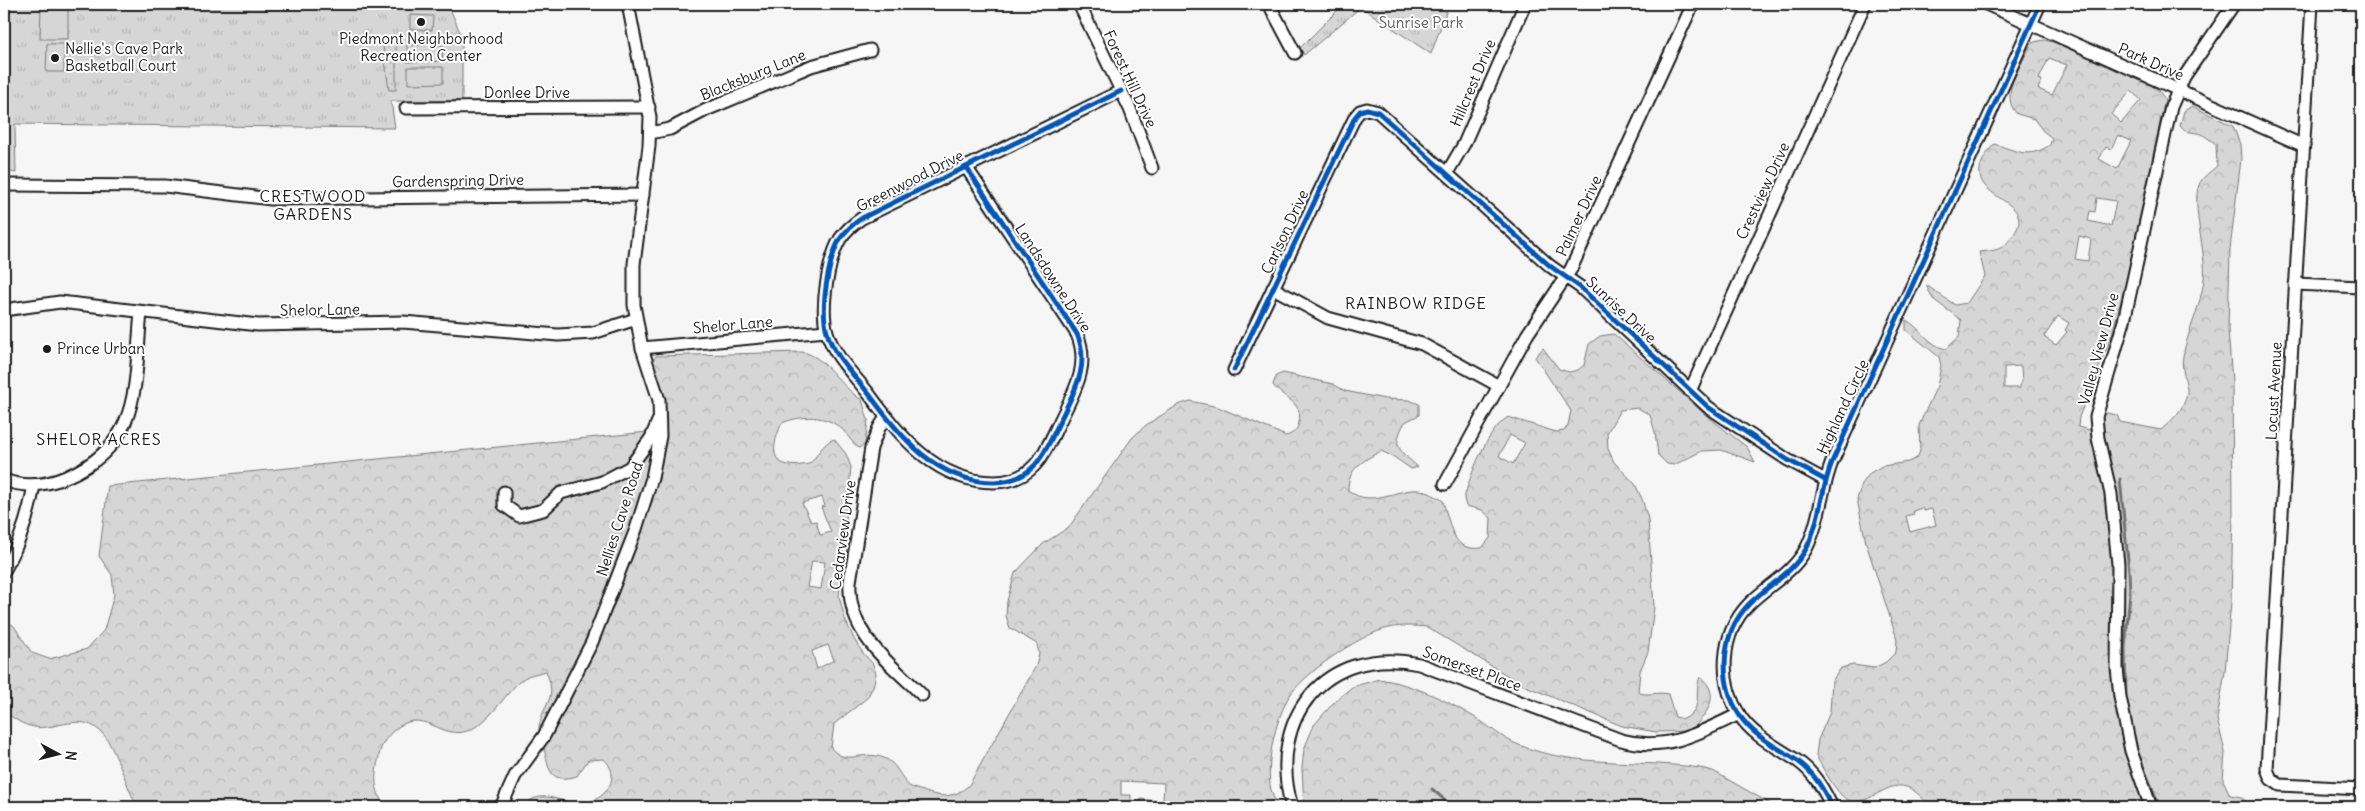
<svg xmlns="http://www.w3.org/2000/svg" width="2365" height="811" viewBox="0 0 2365 811" font-family="Delius,sans-serif">
	<style>
		.grass { fill: url(#grass-tufts); stroke: #797979 }
		.forest { fill: url(#forest-crowns); stroke: #797979; fill-rule: evenodd }
		.garden { fill: url(#garden-dots); stroke: #797979 }
		.pitch { fill: #d6d6d6; stroke: #797979 }
		.lines { fill: none; stroke-linecap: round; stroke-linejoin: round }
		.stream { stroke: #727272; stroke-width: 3 }
		.minor-casing { stroke: #1c1c1c; stroke-width: 15 }
		.minor { stroke: #fff; stroke-width: 11 }
		.cycleway-casing { stroke: #fff; stroke-width: 8 }
		.cycleway { stroke: #0057b8; stroke-width: 5 }
		.poi-dot { fill: #1c1c1c; stroke: #fff; stroke-width: 2 }
		.labels { text-anchor: middle; stroke-width: 4; stroke-linejoin: round; paint-order: stroke }
		.park-label { font-size: 15px; fill: #5d5d5d; stroke: #fff }
		.poi-label { font-size: 15px; fill: #1c1c1c; stroke: #fff; text-anchor: start }
		.street-label { font-size: 15px; fill: #1c1c1c; stroke: #fff }
		.neighbourhood-label { font-size: 16px; letter-spacing: 1px; fill: #1c1c1c; stroke: #fff }
	</style>
	<defs>
		<pattern id="grass-tufts" width="24" height="20" patternUnits="userSpaceOnUse" patternTransform="scale(1.25)"><rect width="24" height="20" fill="#d6d6d6"/><path d="M3 7l-1-3M5 7V3M7 7l1-3M15 17l-1-3M17 17v-4M19 17l1-3" fill="none" stroke="#b7b7b7"/></pattern>
		<pattern id="forest-crowns" width="20" height="18" patternUnits="userSpaceOnUse" patternTransform="scale(1.25)"><rect width="20" height="18" fill="#d6d6d6"/><path d="M2 6a3 3 0 1 1 6 0M12 15a3 3 0 1 1 6 0" fill="none" stroke="#b7b7b7"/></pattern>
		<pattern id="garden-dots" width="8" height="8" patternUnits="userSpaceOnUse" patternTransform="scale(1.25)"><rect width="8" height="8" fill="#d6d6d6"/><path d="M2 2h.1M6 6h.1" fill="none" stroke="#b7b7b7" stroke-width="1.8" stroke-linecap="round"/></pattern>
	</defs>
	<rect width="100%" height="100%" fill="#f6f6f6"/>
	<filter id="ink" filterUnits="userSpaceOnUse"><feTurbulence type="fractalNoise" baseFrequency=".02" numOctaves="2"/><feDisplacementMap in="SourceGraphic" scale="10" xChannelSelector="R" yChannelSelector="G"/><feConvolveMatrix kernelMatrix="1 2 1 2 8 2 1 2 1" color-interpolation-filters="sRGB"/></filter>
	<g filter="url(#ink)">
		<g class="grass">
			<polygon points="4,4 448,4 462,37 462,101 391,101 395,128 15,124 16,173 4,171"/>
			<polygon points="1344,4 1449,4 1431,54 1361,7 1304,55 1300,48"/>
		</g>
		<g class="forest">
			<path d="M2044 40 2053 42 2149 84 2159 91 2165 99 2127 278 2112 335 2079 417 2078 427 2089 430 2106 413 2117 415 2120 422 2161 430C2172 420 2185 409 2187 393 2188 384 2180 369 2183 356 2188 330 2201 306 2204 279 2207 254 2191 205 2199 185 2202 177 2210 172 2217 166L2216 144 2202 134 2185 131 2180 126 2184 111 2192 106 2233 126 2240 144 2241 159 2230 249 2228 330 2232 381 2233 513 2231 602 2225 672 2217 719 2225 752 2223 780 2230 795 2242 797 2249 807H1929C1926 800 1922 798 1917 793 1889 770 1872 811 1846 799 1837 794 1821 766 1816 755L1818 740 1830 712 1832 681 1841 668 1853 665 1874 668 1886 662 1896 652 1897 639 1866 543 1857 499 1862 484 1870 473 1882 466 1908 462 1917 458 1920 451 1919 425 1937 386 1941 366 1939 357 1906 330V320C1921 328 1929 346 1946 349L1959 337 1961 320 1933 299 1926 285 1955 305 1967 303 1985 276 1979 252C1998 250 2002 251 2014 234 2035 203 1983 200 1980 175 1978 164 1987 153 1994 144 2016 150 2027 160 2050 145L2052 138 2043 131 2034 119 2017 114C1999 95 2020 68 2029 48L2034 42ZM2049 58 2067 65 2052 95 2038 89 2042 80 2039 79ZM2131 91 2141 100 2121 123 2111 114ZM2118 135 2131 141 2117 169 2099 159 2106 147 2111 149ZM2097 198 2116 201 2111 226 2088 221 2090 211 2095 212ZM2079 236 2091 239 2088 261 2075 259ZM2058 316 2069 323 2065 330 2067 332 2056 345 2044 337ZM2021 366 2022 382 2020 383V388H2004V367ZM1922 508 1924 511 1932 509 1936 525 1910 532 1906 516 1914 514 1913 511Z"/>
			<path d="M1614 334 1707 416 1747 447 1755 462 1721 450 1702 451 1674 465 1667 464 1658 455 1655 432 1650 415 1638 408 1620 410 1607 433 1608 449 1614 462 1635 484 1642 499 1648 519 1654 607 1648 652 1640 671 1638 692C1648 697 1657 691 1668 694L1675 717 1684 719C1705 707 1693 694 1700 677 1723 694 1706 716 1690 731L1656 732 1622 726 1523 685 1427 627C1414 626 1402 625 1389 628 1362 633 1300 675 1287 700 1275 724 1267 758 1270 785 1271 793 1275 800 1278 807H525C527 801 533 798 540 797 555 795 569 806 585 803 607 799 622 776 604 759L588 760 577 776C549 784 549 770 544 748 542 742 538 732 539 726 544 701 558 701 546 671 540 673 530 674 524 678 505 692 494 718 472 729 441 745 423 701 391 733 384 741 381 745 379 756 374 779 374 786 384 807H137C129 791 113 744 103 734 82 710 56 731 34 727 22 725 13 718 4 711V619L14 626 32 653 49 659 87 649 104 630 114 595 112 575 99 556 108 486 648 432C660 412 651 391 645 370L656 356 802 352C826 356 840 387 862 400L868 420 865 444 859 448C852 443 849 437 843 430 826 414 802 415 782 423 768 453 772 471 809 464 818 456 822 443 834 439L846 454 851 467 839 596 845 619 854 639 863 653 873 664 876 674 873 687 867 698 834 724 831 748C847 767 861 749 884 758 897 763 900 777 909 786 913 788 919 790 923 791 941 798 955 798 969 785L1036 666 1039 654 1037 644 1010 628 1006 616 1007 601 1015 573 1043 544 1069 527 1132 438 1146 425 1178 405 1190 401 1218 407 1286 436C1294 433 1297 431 1299 422 1304 402 1282 398 1273 385L1276 376 1283 373 1333 384 1345 391 1385 399 1409 400 1419 404V415L1405 422C1391 447 1399 450 1418 467L1411 469 1394 457 1381 451C1363 461 1348 468 1348 490 1373 512 1406 480 1429 493 1433 495 1440 498 1443 501 1444 504 1445 509 1446 512 1453 534 1455 551 1482 548L1490 538 1491 518 1482 510 1466 506 1464 499C1470 475 1487 430 1508 417L1556 432 1564 431 1568 425 1571 411 1535 357 1543 348 1559 369 1569 372 1578 370 1584 365 1589 344 1600 336ZM1510 435 1525 443 1513 464 1499 456ZM822 497 825 506 821 507 831 532 820 535 816 521 811 522 802 503ZM812 561 825 562 821 589 807 587ZM828 645 834 660 817 669 812 651ZM1121 781 1164 783 1163 802 1141 799 1140 802H1131V795H1121Z"/>
			<path d="M1379 679C1413 684 1446 700 1474 717 1490 726 1502 739 1519 745 1576 768 1641 759 1700 768L1713 771 1776 807H1383L1380 803 1372 807H1304L1302 768 1304 749 1314 725 1335 701 1352 687Z"/>
		</g>
		<polygon class="garden" points="382,39 396,39 396,90 389,90"/>
		<g class="pitch">
			<polygon points="41,4 68,4 68,39 40,39"/>
			<polygon points="410,15 433,16 432,30 410,29"/>
			<polygon points="47,44 64,44 64,72 46,72"/>
			<polygon points="407,45 442,45 443,61 407,62"/>
			<polygon points="408,67 443,67 443,83 408,84"/>
		</g>
		<g class="lines">
			<g class="stream">
				<polyline points="2120,479 2129,571 2130,593 2125,648 2126,703"/>
				<polyline points="2132,729 2138,754 2160,807"/>
				<polyline points="1432,789 1453,807"/>
			</g>
			<g class="minor-casing">
				<g id="minor">
					<polyline points="1079,4 1130,109 1152,168"/>
					<polyline points="1269,4 1295,53"/>
					<polyline points="1986,4 2304,146"/>
					<polyline points="2312,4 2267,769 2271,779 2280,785 2361,789"/>
					<polyline points="406,108 649,107"/>
					<polyline points="650,133 670,129 706,110 811,66 870,50"/>
					<path d="M966 167 1077 334C1091 367 1073 393 1059 423 1052 437 1046 453 1035 465 1024 477 1009 482 994 482 936 482 900 436 869 394 854 375 833 355 827 332 820 308 828 260 840 239 846 230 853 224 862 218L1121 91"/>
					<polyline points="1447,173 1464,144 1525,4"/>
					<polyline points="4,185 165,186 271,199 643,195"/>
					<polyline points="2295,284 2361,287"/>
					<polyline points="1273,288 1328,318 1422,344 1499,386"/>
					<polyline points="4,310 60,302 258,325 403,322 558,335 593,333 636,319"/>
					<polyline points="642,348 826,331"/>
					<polyline points="1234,370 1355,117 1360,111 1367,109 1378,112 1550,266 1580,287 1708,407 1788,460 1825,480"/>
					<polyline points="1690,391 1865,4"/>
					<path d="M886 417 879 428 871 448 850 582C847 634 889 662 922 695"/>
					<path d="M4 480C25 488 45 486 66 477 143 444 134 384 141 312"/>
					<polyline points="1445,484 1527,335 1571,269 1693,4"/>
					<polyline points="504,492 504,505 519,516 543,510 561,493 602,482 630,467 651,438 658,421"/>
					<path d="M4 571C19 545 29 515 34 485"/>
					<polyline points="501,807 515,776 544,736 592,642 636,529 652,478 660,436 659,400 642,348 634,305 634,264 649,146 650,117 628,4"/>
					<path d="M1292 807C1266 719 1325 644 1419 664L1621 740C1666 752 1700 733 1739 714"/>
					<path d="M1832 807C1824 790 1815 774 1799 762 1778 747 1755 738 1740 716 1718 681 1720 634 1749 604 1768 585 1792 574 1806 549 1820 522 1821 490 1832 462L2040 4"/>
					<polyline points="2151,807 2131,751 2120,697 2117,668 2118,564 2111,494 2098,438 2096,417 2124,321 2171,107 2184,77 2234,4"/>
				</g>
			</g>
			<use href="#minor" class="minor"/>
			<g class="cycleway-casing">
				<g id="cycleway">
					<path d="M966 167 1077 334C1091 367 1073 393 1059 423 1052 437 1046 453 1035 465 1024 477 1009 482 994 482 936 482 900 436 869 394 854 375 833 355 827 332 820 308 828 260 840 239 846 230 853 224 862 218L1121 91"/>
					<polyline points="1234,370 1355,117 1360,111 1367,109 1378,112 1550,266 1580,287 1708,407 1788,460 1825,480"/>
					<path d="M1832 807C1824 790 1815 774 1799 762 1778 747 1755 738 1740 716 1718 681 1720 634 1749 604 1768 585 1792 574 1806 549 1820 522 1821 490 1832 462L2040 4"/>
				</g>
			</g>
			<use href="#cycleway" class="cycleway"/>
		</g>
	</g>
	<g class="poi-dot">
		<circle cx="421" cy="22" r="5"/>
		<circle cx="55" cy="58" r="5"/>
		<circle cx="47" cy="349" r="5"/>
	</g>
	<g class="labels">
		<g class="park-label">
			<text x="1421" y="28">Sunrise Park</text>
		</g>
		<g class="poi-label">
			<text x="421" y="44" text-anchor="middle">Piedmont Neighborhood<tspan x="421" dy="17">Recreation Center</tspan></text>
			<text x="65" y="54">Nellie's Cave Park<tspan x="65" dy="17">Basketball Court</tspan></text>
			<text x="57" y="354">Prince Urban</text>
		</g>
		<g class="street-label">
			<text transform="translate(2151 62) rotate(24)" y="5">Park Drive</text>
			<text transform="translate(753 75) rotate(-22)" y="5">Blacksburg Lane</text>
			<text transform="translate(1130 79) rotate(65)" y="5">Forest Hill Drive</text>
			<text transform="translate(1473 83) rotate(-67)" y="5">Hillcrest Drive</text>
			<text x="527" y="98">Donlee Drive</text>
			<text transform="translate(458 181) rotate(-1)" y="5">Gardenspring Drive</text>
			<text transform="translate(910 181) rotate(-27)" y="5">Greenwood Drive</text>
			<text transform="translate(1763 191) rotate(-65)" y="5">Crestview Drive</text>
			<text transform="translate(1579 216) rotate(-65)" y="5">Palmer Drive</text>
			<text transform="translate(1285 232) rotate(-65)" y="5">Carlson Drive</text>
			<text transform="translate(1053 278) rotate(57)" y="5">Landsdowne Drive</text>
			<text transform="translate(320 310) rotate(-1)" y="5">Shelor Lane</text>
			<text transform="translate(1621 310) rotate(43)" y="5">Sunrise Drive</text>
			<text transform="translate(733 325) rotate(-5)" y="5">Shelor Lane</text>
			<text transform="translate(2099 349) rotate(-75)" y="5">Valley View Drive</text>
			<text transform="translate(2274 391) rotate(-87)" y="5">Locust Avenue</text>
			<text transform="translate(1843 407) rotate(-65)" y="5">Highland Circle</text>
			<text transform="translate(620 519) rotate(-72)" y="5">Nellies Cave Road</text>
			<text transform="translate(843 535) rotate(-82)" y="5">Cedarview Drive</text>
			<text transform="translate(1472 669) rotate(20)" y="5">Somerset Place</text>
		</g>
		<g class="neighbourhood-label">
			<text x="313" y="202">CRESTWOOD<tspan x="313" dy="18">GARDENS</tspan></text>
			<text x="1416" y="309">RAINBOW RIDGE</text>
			<text x="99" y="445">SHELOR ACRES</text>
		</g>
	</g>
	<rect width="2365" height="811" fill="none" stroke="#fff" stroke-width="20"/>
	<rect x="10" y="10" width="2345" height="791" fill="none" stroke="#1c1c1c" stroke-width="2" filter="url(#ink)"/>
	<g transform="translate(58 754) rotate(97)" stroke="#ffffff" stroke-width="4" paint-order="stroke">
	<path d="M0-4L9 19L0 12L-9 19Z" fill="#1c1c1c"/>
	<text y="-8" font-size="14" font-weight="bold" text-anchor="middle" fill="#1c1c1c">N</text>
	</g>
</svg>
